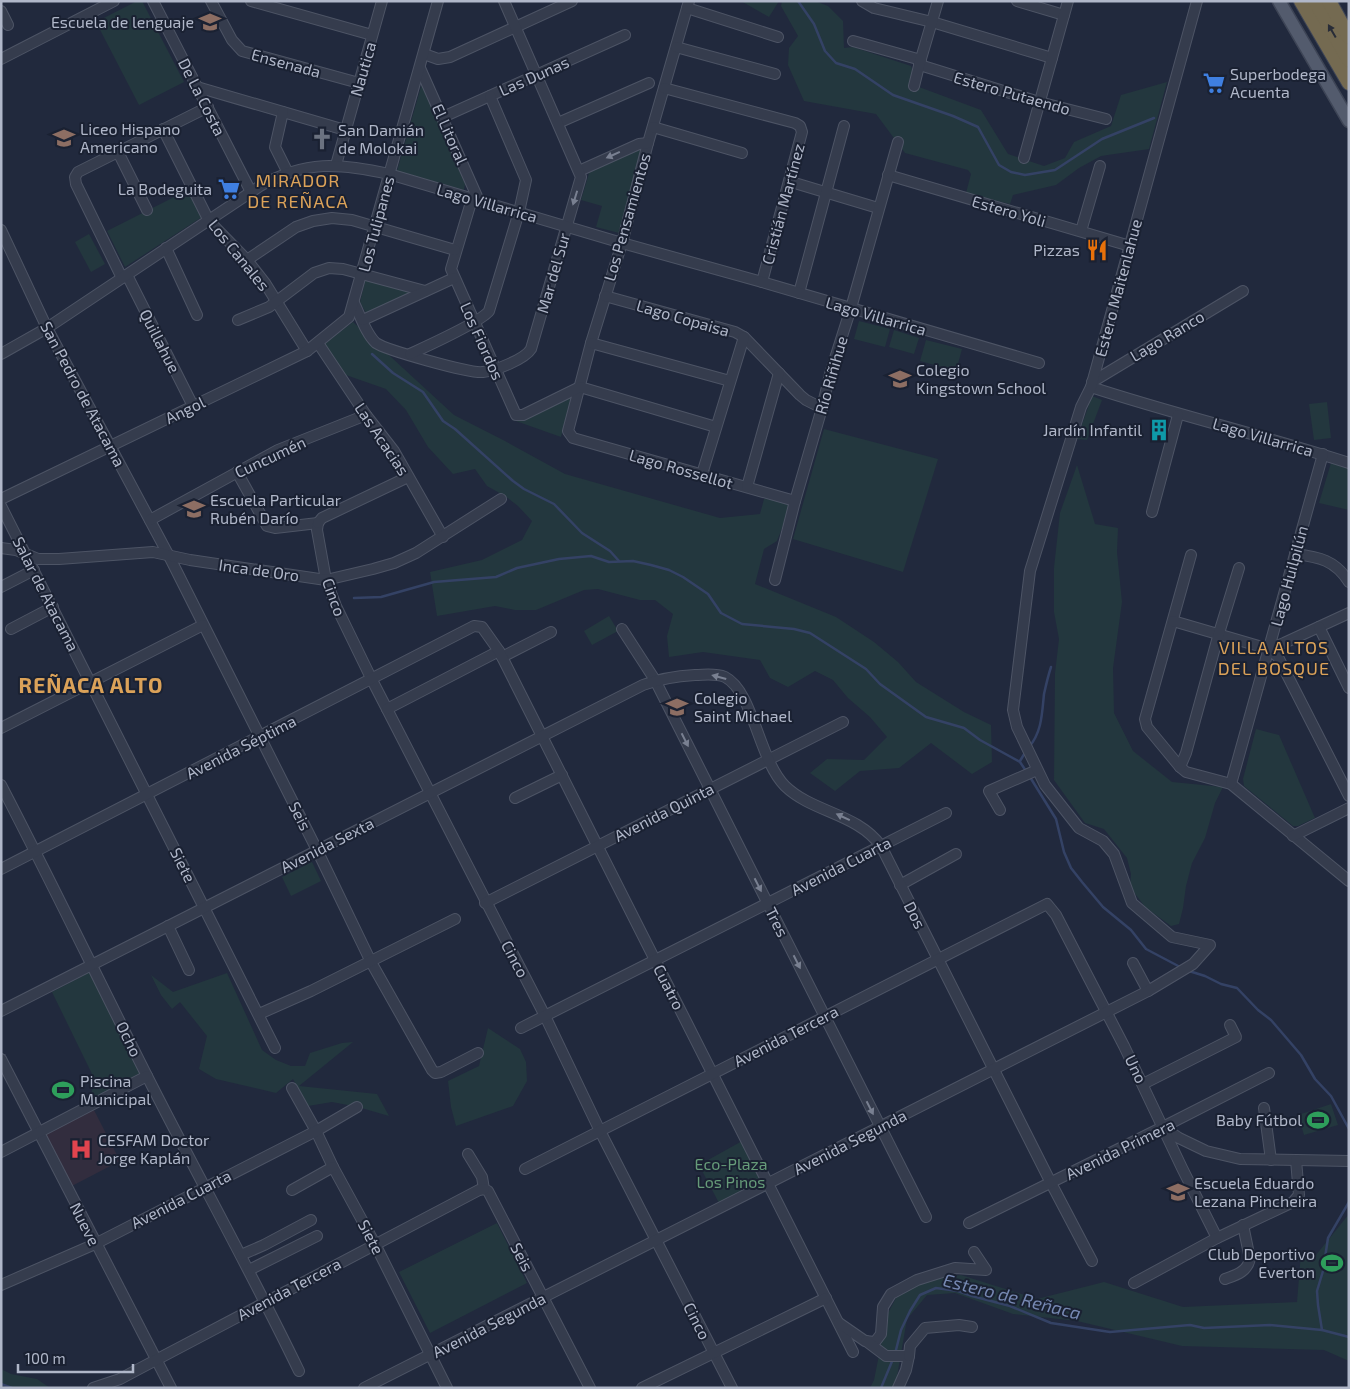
<svg xmlns="http://www.w3.org/2000/svg" width="1350" height="1389" viewBox="0 0 1350 1389" font-family="'Exo 2',sans-serif">
	<style>
		.medical { fill: #322d3e }
		.green { fill: #23373e }
		.lines { fill: none; stroke-linecap: round; stroke-linejoin: round }
		.stream { stroke: #344265; stroke-width: 2.5 }
		.minor-casing { stroke: #4d5465; stroke-width: 12 }
		.major-casing { stroke: #3e4556; stroke-width: 15 }
		.highway-casing { stroke: #3d4455; stroke-width: 16 }
		.minor { stroke: #353c4d; stroke-width: 10 }
		.major { stroke: #535b6d; stroke-width: 12 }
		.highway { stroke: #746a51; stroke-width: 14 }
		.oneway { fill: #282c37 }
		.oneway2 { fill: #798091 }
		.labels { text-anchor: middle; stroke-width: 4; stroke-linejoin: round; paint-order: stroke }
		.poi-label { font-size: 16px; fill: #b0b7c9; stroke: #1a2132; text-anchor: start }
		.street-label { font-size: 16px; fill: #b0b7c9; stroke: #1a2132 }
		.park-label { font-size: 16px; fill: #669b79; stroke: #1a2132 }
		.neighbourhood-label { font-size: 18px; letter-spacing: 1px; fill: #dba259; stroke: #1a2132 }
		.water-label { font-size: 18px; font-style: italic; fill: #7688b2; stroke: #1a2132 }
		.district-label { font-size: 21px; font-weight: bold; letter-spacing: 1px; fill: #dba259; stroke: #1a2132 }
	</style>
	<rect width="100%" height="100%" fill="#21293d"/>
	<polygon class="medical" points="94,1110 120,1161 68,1188 41,1136"/>
	<g class="green">
		<polygon points="137,1 142,1 184,82 139,105 96,22"/>
		<polygon points="741,1 779,1 769,17"/>
		<polygon points="782,1 815,1 828,6 843,21 844,48 853,47 911,66 919,87 981,110 1008,154 1044,166 1065,158 1074,142 1111,126 1121,95 1167,82 1149,149 1101,156 1079,168 1056,185 1013,195 1010,204 966,193 971,174 968,170 905,153 876,114 804,101 788,65 789,48 798,36 781,6"/>
		<polygon points="422,83 465,184 464,190 397,171"/>
		<polygon points="643,148 619,233 596,227 602,206 581,200 590,170"/>
		<polygon points="188,190 202,217 125,267 107,231"/>
		<polygon points="89,234 105,264 91,272 75,242"/>
		<polygon points="366,278 416,292 367,315 360,302"/>
		<polygon points="859,321 890,329 885,347 854,339"/>
		<polygon points="353,322 454,415 505,441 565,474 720,518 760,514 764,499 776,499 789,504 786,518 777,541 764,549 755,584 836,617 874,642 898,662 916,682 964,712 991,725 992,762 972,774 931,743 899,768 860,771 835,791 810,773 827,759 864,760 887,737 870,717 848,698 833,680 815,671 788,687 770,678 760,660 703,652 669,657 667,636 673,614 655,600 640,600 598,589 584,590 536,610 515,610 495,606 437,616 430,572 482,560 522,540 532,521 518,506 505,496 487,486 475,469 453,474 428,447 406,410 386,389 343,374 323,345"/>
		<polygon points="894,330 919,338 914,354 889,347"/>
		<polygon points="926,340 962,349 956,371 920,361"/>
		<polygon points="572,393 561,437 513,420"/>
		<polygon points="1092,396 1102,400 1087,440 1077,439"/>
		<polygon points="1327,402 1331,438 1314,440 1309,404"/>
		<polygon points="824,429 938,459 903,572 793,539"/>
		<polygon points="1331,463 1349,469 1349,510 1319,503"/>
		<polygon points="1077,465 1095,524 1118,528 1117,552 1122,602 1113,668 1114,713 1133,751 1172,782 1223,787 1215,803 1205,838 1192,863 1186,886 1183,908 1179,924 1171,926 1145,907 1130,887 1131,874 1127,858 1104,829 1085,823 1054,780 1055,673 1059,639 1054,612 1054,568 1060,513"/>
		<polygon points="609,616 618,631 592,645 584,631"/>
		<polygon points="1256,729 1279,735 1315,818 1298,826 1293,826 1244,786 1243,779"/>
		<polygon points="312,862 321,881 291,896 282,877"/>
		<polygon points="90,972 142,1069 140,1075 88,1103 94,1084 92,1074 52,992"/>
		<polygon points="227,973 262,1050 276,1060 291,1066 305,1066 310,1053 342,1043 353,1042 299,1086 377,1094 389,1116 358,1107 332,1102 308,1106 293,1079 276,1093 216,1079 199,1069 207,1036 180,1002 172,1009 161,995 151,975 173,992"/>
		<polygon points="488,1028 520,1049 526,1062 527,1081 513,1106 456,1126 451,1107 448,1081 479,1066"/>
		<polygon points="1331,1104 1338,1125 1304,1135 1298,1115"/>
		<polygon points="744,1140 766,1182 720,1205 699,1165"/>
		<polygon points="1349,1214 1349,1361 1324,1350 1182,1346 1077,1321 1013,1314 955,1293 927,1295 907,1319 895,1388 870,1388 874,1380 887,1315 897,1296 930,1279 961,1275 1037,1299 1104,1282 1183,1307 1297,1302 1301,1253 1316,1255"/>
		<polygon points="497,1223 527,1283 430,1333 399,1272"/>
		<polygon points="1,1369 11,1374 37,1379 50,1388 1,1388"/>
	</g>
	<g class="lines">
		<g class="stream">
			<polyline points="798,1 814,24 825,51 836,63 855,69 893,95 953,116 978,127 999,165 1011,172 1025,175 1055,170 1102,139 1154,118"/>
			<polyline points="372,354 393,373 423,392 443,421 455,429 513,481 524,489 554,504 582,533 610,551 619,561"/>
			<polyline points="354,598 381,597 434,582 496,577 517,568 559,559 591,556 609,562 633,561 651,565 669,570 683,577 708,594 721,613 742,624 794,629 810,633 866,669 880,684 926,717 964,728 980,740 1020,762 1026,771"/>
			<path d="M1029 747C1042 732 1042 713 1044 694 1046 685 1048 676 1051 667"/>
			<polyline points="1020,761 1026,751"/>
			<polyline points="1030,777 1056,819 1064,852 1071,868 1082,882 1103,907 1131,930 1146,949 1182,968"/>
			<polyline points="1189,971 1205,976 1221,984 1237,988 1258,1010 1271,1020 1301,1055 1315,1079 1331,1096 1349,1129"/>
			<polyline points="1322,1330 1318,1305 1317,1291 1323,1271 1328,1238 1349,1202"/>
			<polyline points="895,1354 901,1330 910,1311 920,1295 936,1288 958,1291 972,1296 1010,1306 1051,1323 1110,1332 1190,1325 1204,1328 1270,1325 1322,1330 1349,1337"/>
			<polyline points="1,1384 12,1388"/>
			<polyline points="881,1388 893,1359"/>
		</g>
		<g class="minor-casing">
			<g id="minor">
				<polyline points="153,1 251,192"/>
				<polyline points="211,1 232,40 242,51 359,83"/>
				<polyline points="251,1 372,35"/>
				<polyline points="689,1 648,143 622,243 591,343 568,431 573,438 795,501"/>
				<polyline points="862,1 874,8 932,22 1052,58"/>
				<polyline points="1017,1 1064,15"/>
				<polyline points="687,8 778,37"/>
				<polyline points="1,11 8,25"/>
				<polyline points="853,41 921,60"/>
				<polyline points="676,47 775,74"/>
				<polyline points="424,54 438,59 450,57 572,1"/>
				<polyline points="1,59 114,1"/>
				<polyline points="919,64 923,66 1039,102 1106,119"/>
				<polyline points="420,68 479,201"/>
				<polyline points="914,86 920,62 938,1"/>
				<polyline points="197,87 345,130"/>
				<polyline points="664,88 795,123 800,126 802,132 762,282"/>
				<polyline points="283,112 275,147 288,173"/>
				<polyline points="443,117 625,35"/>
				<polyline points="558,123 649,83"/>
				<polyline points="653,127 742,153"/>
				<polyline points="163,129 209,221 247,260 265,283 307,351"/>
				<polyline points="118,152 147,210"/>
				<polyline points="1024,158 1068,1"/>
				<polyline points="336,165 382,1"/>
				<polyline points="579,171 639,144 648,143"/>
				<polyline points="888,175 1130,246"/>
				<polyline points="798,184 878,208"/>
				<polyline points="472,199 451,269 516,415 523,415 580,387 716,427"/>
				<polyline points="1,230 47,328 169,556 317,850 371,962 432,1070 435,1073 441,1072 478,1053"/>
				<polyline points="1081,231 1100,166"/>
				<polyline points="166,248 197,315"/>
				<polyline points="247,260 296,227 313,221 332,218 352,220 455,250"/>
				<polyline points="127,275 193,406"/>
				<polyline points="122,278 76,184 75,177 78,172 208,107"/>
				<polyline points="799,293 844,126"/>
				<polyline points="605,296 735,332 744,337 800,395 806,400 822,408"/>
				<path d="M354 303C360 315 366 334 376 343 386 350 471 374 483 372 495 371 525 359 531 349L581 177 504 1"/>
				<polyline points="238,320 269,307 314,273 329,268 343,269 425,291"/>
				<polyline points="363,320 454,278"/>
				<polyline points="318,343 366,415 394,451 443,537"/>
				<polyline points="591,343 730,381"/>
				<path d="M1 354 47 328 260 186C306 160 339 163 389 174L622 243 762 282 1039 363"/>
				<path d="M410 354C425 347 481 322 489 311L519 212 526 180 490 96"/>
				<polyline points="1092,382 1243,291"/>
				<path d="M1091 387C1176 415 1263 435 1349 463"/>
				<polyline points="237,472 267,526 275,528 318,523"/>
				<polyline points="702,474 744,337"/>
				<polyline points="747,487 779,373"/>
				<polyline points="1,499 307,351 349,317 438,1"/>
				<polyline points="1,506 275,1048"/>
				<polyline points="1152,512 1178,415"/>
				<polyline points="150,520 278,450 366,415"/>
				<polyline points="318,523 317,530 326,580 336,606 372,680 545,1016 600,1131 732,1388"/>
				<polyline points="318,523 322,518 408,477"/>
				<polyline points="1,548 16,550 38,559 59,559 153,552 190,560 326,580 373,569 394,563 416,553 501,499"/>
				<path d="M1295 554C1319 557 1335 560 1349 582"/>
				<polyline points="1191,555 1145,719 1147,727 1180,767 1186,772 1231,784 1349,881"/>
				<polyline points="775,580 795,501 822,408 830,374 851,308 898,142"/>
				<polyline points="1,587 34,570"/>
				<polyline points="1173,621 1269,649 1284,643 1349,613"/>
				<polyline points="1319,627 1349,688"/>
				<polyline points="11,629 53,607"/>
				<polyline points="622,629 655,680 926,1217"/>
				<polyline points="1269,649 1278,657 1349,796"/>
				<polyline points="502,657 551,632"/>
				<polyline points="387,709 499,651"/>
				<polyline points="1,728 203,625"/>
				<polyline points="1180,767 1186,753 1219,633 1239,568"/>
				<polyline points="1231,784 1323,454"/>
				<path d="M1 785C51 881 98 979 147 1076 197 1175 251 1271 299 1371"/>
				<polyline points="515,798 562,775"/>
				<polyline points="1000,810 989,791 1037,770"/>
				<polyline points="1293,836 1349,808"/>
				<polyline points="1,869 474,626 482,627 499,651 853,1352"/>
				<polyline points="900,885 956,854"/>
				<polyline points="485,903 843,722"/>
				<polyline points="168,926 189,970"/>
				<polyline points="1133,963 1148,991"/>
				<path d="M1 1011 643 685C659 679 678 676 695 675 705 675 715 673 725 677 753 691 759 760 785 786 813 813 857 813 881 846L1051 1183 1092 1261"/>
				<polyline points="259,1014 311,991 455,919"/>
				<polyline points="521,1028 946,813"/>
				<polyline points="1,1059 171,1388"/>
				<polyline points="1143,1084 1236,1037 1230,1025"/>
				<polyline points="292,1088 316,1131 333,1167 375,1244 447,1388"/>
				<polyline points="1264,1108 1271,1160"/>
				<polyline points="1164,1128 1179,1138 1206,1151 1240,1159 1349,1161"/>
				<polyline points="1,1152 147,1076"/>
				<polyline points="468,1154 482,1177 484,1189 488,1191 590,1388"/>
				<polyline points="525,1169 1047,904 1056,915 1124,1046 1182,1168 1217,1238"/>
				<polyline points="292,1190 333,1167"/>
				<polyline points="969,1223 1163,1127 1269,1073"/>
				<polyline points="241,1255 264,1245 311,1220"/>
				<polyline points="249,1270 317,1236"/>
				<path d="M1225 1279C1236 1275 1247 1272 1250 1259L1243 1225"/>
				<polyline points="1134,1283 1217,1238 1293,1202 1299,1195 1296,1160"/>
				<polyline points="1,1285 95,1244 316,1131 357,1107"/>
				<polyline points="839,1323 865,1341 875,1342 881,1334 883,1307 891,1294 917,1280 955,1268 986,1270 974,1252"/>
				<polyline points="866,1341 886,1356 909,1356 906,1370 898,1388"/>
				<polyline points="909,1356 910,1346 925,1328 959,1325 972,1327"/>
				<polyline points="93,1388 120,1379 135,1371 479,1190 484,1189"/>
				<polyline points="364,1388 1148,991 1193,964 1210,945 1172,937 1132,903 1114,854 1103,841 1079,828 1045,785 1017,727 1013,710 1030,571 1081,407 1091,387 1197,1"/>
				<polyline points="642,1388 826,1298"/>
			</g>
		</g>
		<g class="major-casing">
			<polyline id="major" points="1279,1 1349,121"/>
		</g>
		<g class="highway-casing">
			<g id="highway">
				<polyline points="1301,1 1349,83"/>
				<polyline points="1315,1 1349,60"/>
				<polyline points="1329,1 1349,37"/>
			</g>
		</g>
		<use href="#minor" class="minor"/>
		<use href="#major" class="major"/>
		<use href="#highway" class="highway"/>
	</g>
	<defs><path id="oneway-solid" d="M-6-.8H1V-3.2L6.5 0L1 3.2V.8H-6Z" transform="scale(1.25)"/></defs>
	<use class="oneway" href="#oneway-solid" transform="translate(1332 31) rotate(-120)"/>
	<g class="oneway2">
		<use href="#oneway-solid" transform="translate(613 155) rotate(156)"/>
		<use href="#oneway-solid" transform="translate(575 198) rotate(107)"/>
		<use href="#oneway-solid" transform="translate(719 677) rotate(-165)"/>
		<use href="#oneway-solid" transform="translate(685 740) rotate(63)"/>
		<use href="#oneway-solid" transform="translate(843 817) rotate(-155)"/>
		<use href="#oneway-solid" transform="translate(758 885) rotate(63)"/>
		<use href="#oneway-solid" transform="translate(797 962) rotate(63)"/>
		<use href="#oneway-solid" transform="translate(870 1108) rotate(63)"/>
	</g>
	<defs>
		<g id="school-bare" transform="scale(1.725)"><path d="M0-5L7-2L0 1L-7-2ZM-4 1L0 2.5L4 1V4Q0 6-4 4Z" fill="#8d6e63" stroke="#1a2132" stroke-width="2.5" paint-order="stroke"/></g>
		<g id="supermarket-bare" transform="scale(1.725)"><path d="M-6-5.5h2.5l.6 2H6L4.5 2H-2.5L-4.4-4H-6ZM-1.5 3.2a1.3 1.3 0 1 0 .1 0ZM3 3.2a1.3 1.3 0 1 0 .1 0Z" fill="#3f7fe0" stroke="#1a2132" stroke-width="2.5" paint-order="stroke"/></g>
		<g id="church-bare" transform="scale(1.725)"><path d="M-1.2-6h2.4v3.5h3.3v2.4h-3.3V6h-2.4V-.1h-3.3v-2.4h3.3Z" fill="#6b7280" stroke="#1a2132" stroke-width="2.5" paint-order="stroke"/></g>
		<g id="restaurant-bare" transform="scale(1.725)"><path d="M-5-6h1v4h1v-4h1v4h1v-4h1v5L-1.5 .5V6h-2V.5L-5-1ZM5-6V6H3V1.5H1.5Q1.5-4 5-6Z" fill="#e8710a" stroke="#1a2132" stroke-width="2.5" paint-order="stroke"/></g>
		<g id="building-bare" transform="scale(1.725)"><path d="M-4-6H4V6H1V3H-1V6H-4ZM-2.5-4.3h1.7v1.8h-1.7ZM.8-4.3h1.7v1.8H.8ZM-2.5-1h1.7V.8h-1.7ZM.8-1h1.7V.8H.8Z" fill="#0f9aa8" stroke="#1a2132" stroke-width="2.5" paint-order="stroke"/></g>
		<g id="stadium-bare" transform="scale(1.725)"><path d="M0-5a6.5 5 0 1 0 0 10a6.5 5 0 1 0 0-10ZM-3.5-1.8h7v3.6h-7Z" fill="#2e9e5b" stroke="#1a2132" stroke-width="2.5" paint-order="stroke"/></g>
		<g id="hospital-bare" transform="scale(1.725)"><path d="M-5-5h3v3.5h4V-5h3V5h-3V1.5h-4V5h-3Z" fill="#e0444e" stroke="#1a2132" stroke-width="2.5" paint-order="stroke"/></g>
	</defs>
	<g fill-rule="evenodd">
		<use href="#school-bare" x="210" y="22"/>
		<use href="#supermarket-bare" x="1214" y="83"/>
		<use href="#school-bare" x="64" y="138"/>
		<use href="#church-bare" x="322" y="139"/>
		<use href="#supermarket-bare" x="229" y="189"/>
		<use href="#restaurant-bare" x="1097" y="250"/>
		<use href="#school-bare" x="900" y="379"/>
		<use href="#building-bare" x="1159" y="430"/>
		<use href="#school-bare" x="194" y="509"/>
		<use href="#school-bare" x="677" y="707"/>
		<use href="#stadium-bare" x="63" y="1090"/>
		<use href="#stadium-bare" x="1318" y="1120"/>
		<use href="#hospital-bare" x="81" y="1149"/>
		<use href="#school-bare" x="1178" y="1192"/>
		<use href="#stadium-bare" x="1332" y="1263"/>
	</g>
	<g class="labels">
		<g class="poi-label">
			<text x="194" y="28" text-anchor="end">Escuela de lenguaje</text>
			<text x="1230" y="80">Superbodega<tspan x="1230" dy="18">Acuenta</tspan></text>
			<text x="80" y="135">Liceo Hispano<tspan x="80" dy="18">Americano</tspan></text>
			<text x="338" y="136">San Damián<tspan x="338" dy="18">de Molokai</tspan></text>
			<text x="212" y="195" text-anchor="end">La Bodeguita</text>
			<text x="1080" y="256" text-anchor="end">Pizzas</text>
			<text x="916" y="376">Colegio<tspan x="916" dy="18">Kingstown School</tspan></text>
			<text x="1142" y="436" text-anchor="end">Jardín Infantil</text>
			<text x="210" y="506">Escuela Particular<tspan x="210" dy="18">Rubén Darío</tspan></text>
			<text x="694" y="704">Colegio<tspan x="694" dy="18">Saint Michael</tspan></text>
			<text x="80" y="1087">Piscina<tspan x="80" dy="18">Municipal</tspan></text>
			<text x="1302" y="1126" text-anchor="end">Baby Fútbol</text>
			<text x="98" y="1146">CESFAM Doctor<tspan x="98" dy="18">Jorge Kaplán</tspan></text>
			<text x="1194" y="1189">Escuela Eduardo<tspan x="1194" dy="18">Lezana Pincheira</tspan></text>
			<text x="1315" y="1260" text-anchor="end">Club Deportivo<tspan x="1315" dy="18">Everton</tspan></text>
		</g>
		<g class="street-label">
			<text transform="translate(286 63) rotate(15)" y="6">Ensenada</text>
			<text transform="translate(363 69) rotate(-74)" y="6">Nautica</text>
			<text transform="translate(534 76) rotate(-24)" y="6">Las Dunas</text>
			<text transform="translate(1012 93) rotate(16)" y="6">Estero Putaendo</text>
			<text transform="translate(202 97) rotate(63)" y="6">De La Costa</text>
			<text transform="translate(450 134) rotate(66)" y="6">El Litoral</text>
			<text transform="translate(487 203) rotate(16)" y="6">Lago Villarrica</text>
			<text transform="translate(783 204) rotate(-75)" y="6">Cristián Martínez</text>
			<text transform="translate(1009 211) rotate(16)" y="6">Estero Yoli</text>
			<text transform="translate(627 217) rotate(-74)" y="6">Los Pensamientos</text>
			<text transform="translate(376 224) rotate(-75)" y="6">Los Tulipanes</text>
			<text transform="translate(239 255) rotate(51)" y="6">Los Canales</text>
			<text transform="translate(553 273) rotate(-74)" y="6">Mar del Sur</text>
			<text transform="translate(1118 288) rotate(-75)" y="6">Estero Maitenlahue</text>
			<text transform="translate(876 316) rotate(16)" y="6">Lago Villarrica</text>
			<text transform="translate(683 318) rotate(16)" y="6">Lago Copaisa</text>
			<text transform="translate(1167 336) rotate(-31)" y="6">Lago Ranco</text>
			<text transform="translate(160 341) rotate(63)" y="6">Quillahue</text>
			<text transform="translate(482 341) rotate(66)" y="6">Los Fiordos</text>
			<text transform="translate(831 375) rotate(-74)" y="6">Río Riñihue</text>
			<text transform="translate(83 394) rotate(62)" y="6">San Pedro de Atacama</text>
			<text transform="translate(185 410) rotate(-26)" y="6">Angol</text>
			<text transform="translate(1263 437) rotate(16)" y="6">Lago Villarrica</text>
			<text transform="translate(382 439) rotate(56)" y="6">Las Acacias</text>
			<text transform="translate(270 457) rotate(-25)" y="6">Cuncumén</text>
			<text transform="translate(681 469) rotate(16)" y="6">Lago Rossellot</text>
			<text transform="translate(259 570) rotate(8)" y="6">Inca de Oro</text>
			<text transform="translate(1289 576) rotate(-75)" y="6">Lago Huilpilún</text>
			<text transform="translate(46 594) rotate(63)" y="6">Salar de Atacama</text>
			<text transform="translate(334 597) rotate(70)" y="6">Cinco</text>
			<text transform="translate(241 747) rotate(-27)" y="6">Avenida Séptima</text>
			<text transform="translate(664 812) rotate(-27)" y="6">Avenida Quinta</text>
			<text transform="translate(300 816) rotate(63)" y="6">Seis</text>
			<text transform="translate(327 845) rotate(-27)" y="6">Avenida Sexta</text>
			<text transform="translate(183 865) rotate(63)" y="6">Siete</text>
			<text transform="translate(841 866) rotate(-27)" y="6">Avenida Cuarta</text>
			<text transform="translate(915 915) rotate(63)" y="6">Dos</text>
			<text transform="translate(777 922) rotate(63)" y="6">Tres</text>
			<text transform="translate(515 959) rotate(62)" y="6">Cinco</text>
			<text transform="translate(669 987) rotate(63)" y="6">Cuatro</text>
			<text transform="translate(786 1036) rotate(-27)" y="6">Avenida Tercera</text>
			<text transform="translate(129 1039) rotate(64)" y="6">Ocho</text>
			<text transform="translate(1136 1069) rotate(64)" y="6">Uno</text>
			<text transform="translate(850 1142) rotate(-27)" y="6">Avenida Segunda</text>
			<text transform="translate(1120 1149) rotate(-26)" y="6">Avenida Primera</text>
			<text transform="translate(181 1199) rotate(-27)" y="6">Avenida Cuarta</text>
			<text transform="translate(85 1224) rotate(63)" y="6">Nueve</text>
			<text transform="translate(371 1237) rotate(62)" y="6">Siete</text>
			<text transform="translate(522 1257) rotate(62)" y="6">Seis</text>
			<text transform="translate(289 1289) rotate(-28)" y="6">Avenida Tercera</text>
			<text transform="translate(697 1321) rotate(63)" y="6">Cinco</text>
			<text transform="translate(489 1325) rotate(-27)" y="6">Avenida Segunda</text>
		</g>
		<g class="park-label">
			<text x="731" y="1170">Eco-Plaza<tspan x="731" dy="18">Los Pinos</tspan></text>
		</g>
		<g class="neighbourhood-label">
			<text x="298" y="187">MIRADOR<tspan x="298" dy="21">DE REÑACA</tspan></text>
			<text x="1274" y="654">VILLA ALTOS<tspan x="1274" dy="21">DEL BOSQUE</tspan></text>
		</g>
		<g class="water-label">
			<text transform="translate(1012 1297) rotate(14)" y="6">Estero de Reñaca</text>
		</g>
		<g class="district-label">
			<text x="91" y="693">REÑACA ALTO</text>
		</g>
	</g>
	<rect width="1350" height="1389" fill="none" stroke="#b0b7c9" stroke-width="5"/>
	<path d="M18 1364v8h115v-8" fill="none" stroke="#b0b7c9" stroke-width="2.5"/>
	<text x="25" y="1364" font-size="15" fill="#b0b7c9" stroke="#1a2132" stroke-width="4" paint-order="stroke">100 m</text>
</svg>
